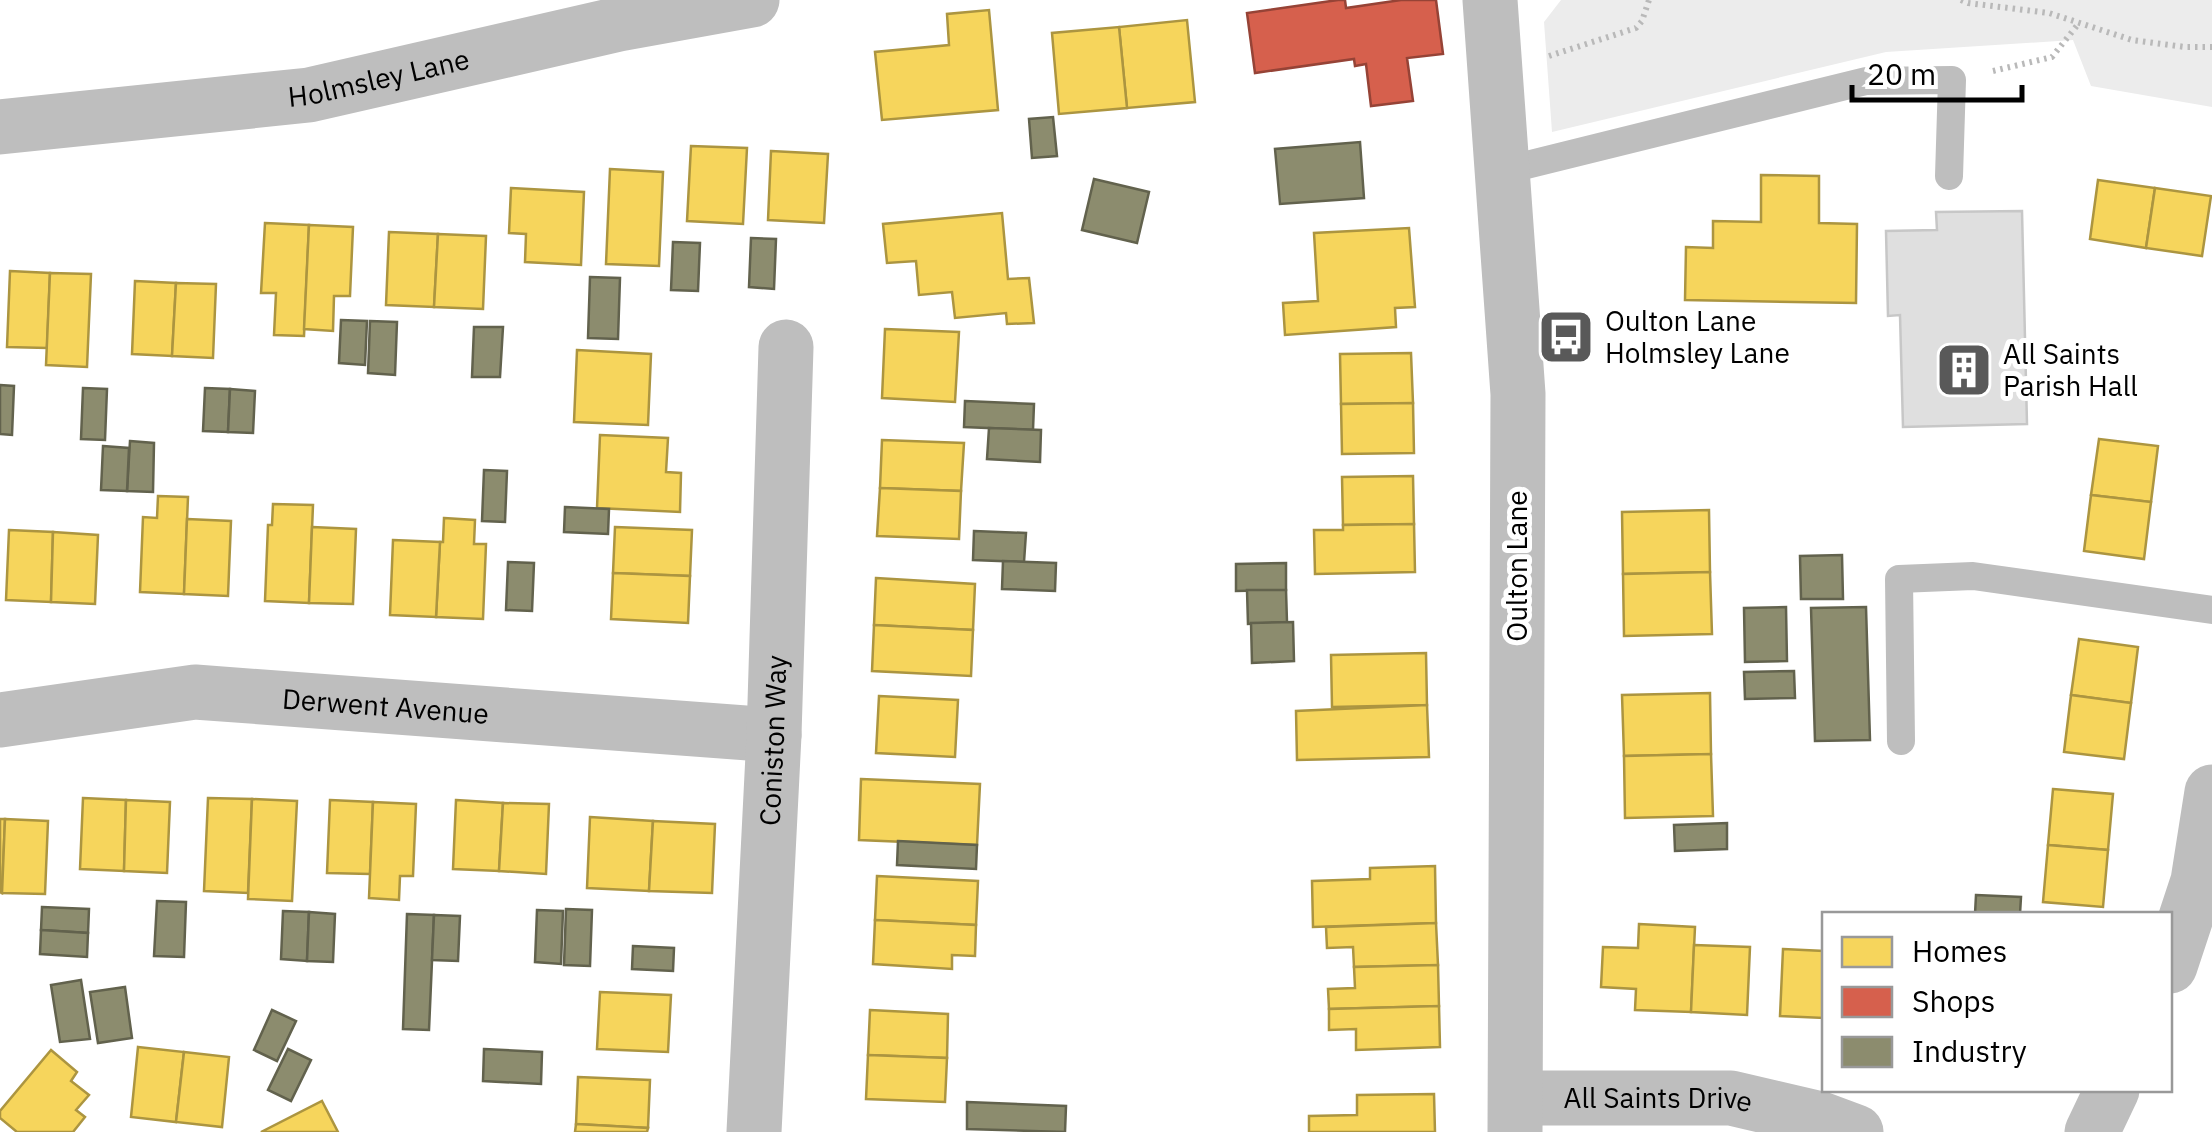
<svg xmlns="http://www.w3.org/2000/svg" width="2212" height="1132" viewBox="0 0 2212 1132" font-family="'IBM Plex Sans',sans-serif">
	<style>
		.green { fill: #ececec }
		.homes { fill: #f6d55c; stroke: #ac9540; stroke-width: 2.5 }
		.shops { fill: #d6604d; stroke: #964336; stroke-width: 2.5 }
		.industry { fill: #8c8c6e; stroke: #62624d; stroke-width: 2.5 }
		.building { fill: #dfdfdf; stroke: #c7c7c7; stroke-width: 2.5 }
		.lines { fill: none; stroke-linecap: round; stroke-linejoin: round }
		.path { stroke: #b9b9b9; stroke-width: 6; stroke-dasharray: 2.5 5; stroke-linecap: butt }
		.service { stroke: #bebebe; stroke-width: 28 }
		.minor { stroke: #bebebe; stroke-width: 55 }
		.tertiary { stroke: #bebebe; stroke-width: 55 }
		.labels { text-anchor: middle; stroke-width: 10; stroke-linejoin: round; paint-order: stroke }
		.street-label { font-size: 28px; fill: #000; stroke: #fff }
		.poi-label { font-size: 28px; fill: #000; stroke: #fff; text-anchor: start }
	</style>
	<rect width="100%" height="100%" fill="#fff"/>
	<polygon class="green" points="1561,0 2212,0 2212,107 2091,86 2073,40 1886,52 1552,132 1544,22"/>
	<g class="homes">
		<polygon points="989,10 998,110 882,120 875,52 949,45 947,14"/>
		<polygon points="1187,20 1195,102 1127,108 1119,27"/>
		<polygon points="1119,27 1127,108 1059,114 1052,33"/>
		<polygon points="691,146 747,148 743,224 687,221"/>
		<polygon points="771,151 828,154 824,223 768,220"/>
		<polygon points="610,169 663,172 659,266 606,264"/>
		<polygon points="1761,175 1819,176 1819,223 1857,224 1856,303 1685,300 1686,247 1713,248 1713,221 1761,222"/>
		<polygon points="2098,180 2155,188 2146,248 2090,239"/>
		<polygon points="511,188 584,192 581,265 525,262 526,234 509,233"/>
		<polygon points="2155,188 2211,196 2202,256 2146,248"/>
		<polygon points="1002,213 1008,279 1029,278 1034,323 1007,324 1006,313 955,318 952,292 919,295 916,261 887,263 883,224"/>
		<polygon points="265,223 309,225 304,336 274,335 276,293 261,293"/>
		<polygon points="309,225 353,227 350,296 334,296 333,331 304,329"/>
		<polygon points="1409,228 1415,307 1395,308 1396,327 1285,335 1283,303 1318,301 1314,233"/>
		<polygon points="389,232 438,234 434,307 386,305"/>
		<polygon points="438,234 486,236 483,309 434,307"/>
		<polygon points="10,271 50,273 47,348 7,347"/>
		<polygon points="50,273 91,274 87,367 46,365"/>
		<polygon points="135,281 176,283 172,356 132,354"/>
		<polygon points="176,283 216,284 213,358 172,356"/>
		<polygon points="885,329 959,332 955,402 882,398"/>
		<polygon points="577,350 651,354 648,425 574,422"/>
		<polygon points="1411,353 1413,403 1341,404 1340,354"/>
		<polygon points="1413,403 1414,453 1342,454 1341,404"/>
		<polygon points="600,435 668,438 666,472 681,473 680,512 597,508"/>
		<polygon points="2099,439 2158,446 2151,502 2091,495"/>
		<polygon points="882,440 964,443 961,491 880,488"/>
		<polygon points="1413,476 1414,524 1343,525 1342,477"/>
		<polygon points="880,488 961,491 959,539 877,536"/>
		<polygon points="2091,495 2151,502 2144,559 2084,551"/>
		<polygon points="158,496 188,497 184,594 140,592 143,517 157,518"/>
		<polygon points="273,504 313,505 309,603 265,601 268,525 272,525"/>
		<polygon points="1709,510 1710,572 1623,574 1622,512"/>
		<polygon points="444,518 475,520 474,544 486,544 483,619 436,617 440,542 443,542"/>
		<polygon points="187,519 231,521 228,596 184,594"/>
		<polygon points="1414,524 1415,572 1315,574 1314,530 1343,530 1343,525"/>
		<polygon points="312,527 356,529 353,604 309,603"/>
		<polygon points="615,527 692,530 690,576 613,573"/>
		<polygon points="9,530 53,532 51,602 6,600"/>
		<polygon points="53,532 98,535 95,604 51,602"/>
		<polygon points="393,540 440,542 436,617 390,615"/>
		<polygon points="1710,572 1712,634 1624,636 1623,574"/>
		<polygon points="613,573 690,576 688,623 611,619"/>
		<polygon points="876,578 975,584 973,630 874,625"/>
		<polygon points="874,625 973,630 971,676 872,671"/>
		<polygon points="2079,639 2138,647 2131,703 2071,695"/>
		<polygon points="1426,653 1427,705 1332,707 1331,655"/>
		<polygon points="1710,693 1711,754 1624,756 1622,695"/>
		<polygon points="2071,695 2131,703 2124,759 2064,752"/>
		<polygon points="879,696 958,700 955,757 876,753"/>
		<polygon points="1427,705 1429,757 1297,760 1296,711"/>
		<polygon points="1711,754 1713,816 1625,818 1624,756"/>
		<polygon points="861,779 980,784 977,845 859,840"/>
		<polygon points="2053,789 2113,794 2108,850 2048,845"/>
		<polygon points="83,798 126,800 124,871 80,869"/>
		<polygon points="208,798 252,799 248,893 204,891"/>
		<polygon points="252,799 297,801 292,901 248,899"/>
		<polygon points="126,800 170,802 167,873 124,871"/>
		<polygon points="330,800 373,802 370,874 327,873"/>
		<polygon points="456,800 503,803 499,871 453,869"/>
		<polygon points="373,802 416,804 413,876 400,876 399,900 369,898"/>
		<polygon points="503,803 549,804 546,874 499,871"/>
		<polygon points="590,817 653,821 649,891 587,888"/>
		<polygon points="0,819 5,819 2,893 0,892"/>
		<polygon points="5,819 48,821 45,894 2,893"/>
		<polygon points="653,821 715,824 712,893 649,891"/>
		<polygon points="2048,845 2108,850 2103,907 2043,902"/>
		<polygon points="1435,866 1436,923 1313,927 1312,881 1370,879 1370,868"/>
		<polygon points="877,876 978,881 976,925 875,920"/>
		<polygon points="875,920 976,925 975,956 952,955 952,969 873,964"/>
		<polygon points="1436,923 1438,965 1354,967 1353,947 1327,948 1326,927"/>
		<polygon points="1639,924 1695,927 1691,1012 1635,1010 1636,989 1601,987 1603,947 1638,948"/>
		<polygon points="1694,945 1750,947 1747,1015 1691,1012"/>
		<polygon points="1783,949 1824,951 1824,1018 1780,1016"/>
		<polygon points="1438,965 1439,1006 1329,1009 1328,989 1355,988 1354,967"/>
		<polygon points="600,992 671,995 668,1052 597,1049"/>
		<polygon points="1439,1006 1440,1047 1356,1050 1356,1029 1329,1030 1329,1009"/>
		<polygon points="870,1010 948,1014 947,1058 868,1055"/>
		<polygon points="138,1047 184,1052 176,1122 131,1117"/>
		<polygon points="51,1050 77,1072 71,1081 89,1095 76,1110 85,1117 73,1132 17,1132 0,1118 0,1111"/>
		<polygon points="184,1052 229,1057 222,1127 176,1122"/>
		<polygon points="868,1055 947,1058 945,1102 866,1099"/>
		<polygon points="578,1077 650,1080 648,1128 576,1124"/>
		<polygon points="1434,1094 1435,1132 1309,1132 1309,1116 1357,1115 1357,1095"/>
		<polygon points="322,1101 338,1132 261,1132"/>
		<polygon points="576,1124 648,1128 647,1132 575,1132"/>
	</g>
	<polygon class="shops" points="1338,0 1345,0 1346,8 1401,0 1436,0 1443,54 1407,58 1413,101 1371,106 1366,64 1355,66 1354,59 1255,73 1247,13"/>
	<g class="industry">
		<polygon points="1053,117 1057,156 1032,158 1029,119"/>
		<polygon points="1360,142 1364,198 1280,204 1275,149"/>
		<polygon points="1094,179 1149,192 1137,243 1082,230"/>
		<polygon points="751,238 776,239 774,289 749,287"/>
		<polygon points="673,242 700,243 698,291 671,290"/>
		<polygon points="590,277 620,278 618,339 588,338"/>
		<polygon points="341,320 367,321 365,365 339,363"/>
		<polygon points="370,321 397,322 395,375 368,373"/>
		<polygon points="474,327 503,327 500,377 472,377"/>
		<polygon points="0,385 14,386 12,435 0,434"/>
		<polygon points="83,388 107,389 105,440 81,439"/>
		<polygon points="205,388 230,389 228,432 203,431"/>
		<polygon points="230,389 255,391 253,433 228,432"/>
		<polygon points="965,401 1034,404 1033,430 964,427"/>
		<polygon points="989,428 1041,430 1040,462 987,459"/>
		<polygon points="130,441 154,443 153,492 127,491"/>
		<polygon points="103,446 129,448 127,491 101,490"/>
		<polygon points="484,470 507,471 505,522 482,521"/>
		<polygon points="565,507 609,509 608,534 564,532"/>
		<polygon points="974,531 1026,533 1024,562 973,560"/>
		<polygon points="1842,555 1843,599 1801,599 1800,556"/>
		<polygon points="1003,561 1056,563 1055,591 1002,589"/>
		<polygon points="508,562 534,563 532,611 506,610"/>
		<polygon points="1286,563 1286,590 1236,591 1236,564"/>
		<polygon points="1247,590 1286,590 1287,622 1248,624"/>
		<polygon points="1786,607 1787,661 1745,662 1744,608"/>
		<polygon points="1866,607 1870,740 1815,741 1811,608"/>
		<polygon points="1293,622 1294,661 1252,663 1251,623"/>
		<polygon points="1794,671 1795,698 1745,699 1744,672"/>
		<polygon points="1727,823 1727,849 1675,851 1674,825"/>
		<polygon points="898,841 977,845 976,869 897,865"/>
		<polygon points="1976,895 2021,897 2020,914 1975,914"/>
		<polygon points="157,901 186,902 184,957 154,956"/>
		<polygon points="42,907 89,909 88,933 41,930"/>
		<polygon points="566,909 592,910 590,966 564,965"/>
		<polygon points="537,910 563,911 561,964 535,962"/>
		<polygon points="283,911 309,912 307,961 281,959"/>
		<polygon points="309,912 335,914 333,962 307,961"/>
		<polygon points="407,914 434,915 429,1030 403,1029"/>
		<polygon points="434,915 460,916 458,961 432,960"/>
		<polygon points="41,930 88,933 87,957 40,954"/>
		<polygon points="633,946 674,948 673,971 632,969"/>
		<polygon points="81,980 90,1039 60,1042 51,985"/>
		<polygon points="125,987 132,1038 98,1043 90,992"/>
		<polygon points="272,1010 296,1021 277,1061 254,1050"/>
		<polygon points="288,1049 311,1060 291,1101 268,1090"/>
		<polygon points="484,1049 542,1052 541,1084 483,1081"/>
		<polygon points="967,1102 1066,1106 1065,1132 967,1129"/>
	</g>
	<polygon class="building" points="2022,211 2027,424 1903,427 1900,315 1888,316 1886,231 1937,230 1936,212"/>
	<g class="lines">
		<g class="path">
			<polyline points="1961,0 1968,3 2049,13 2132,40 2185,47 2212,47"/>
			<polyline points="1549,56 1636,28 1642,21 1649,0"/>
			<polyline points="1993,71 2052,57 2079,23"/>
		</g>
		<g class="service">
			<polyline points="1502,171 1866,81 1952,80 1949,176"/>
			<polyline points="1901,741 1899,579 1973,576 2212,610"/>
		</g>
		<g class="minor">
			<path id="s1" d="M0 720 195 692 774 735"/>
			<polyline points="2170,966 2198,881 2212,792"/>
			<path id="s2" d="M1516 1098H1731L1821 1119 1856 1132"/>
			<path id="s3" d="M754 1132 774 735 786 347"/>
			<polyline points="2092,1132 2112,1090"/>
		</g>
		<g class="tertiary">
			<polyline points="1490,0 1518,394 1515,1132"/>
			<path id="s4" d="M0 127 309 95 619 24 752 0"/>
		</g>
	</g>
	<defs>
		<g id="bus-square" transform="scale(2.875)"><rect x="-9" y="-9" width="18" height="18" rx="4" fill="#595959" stroke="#fff"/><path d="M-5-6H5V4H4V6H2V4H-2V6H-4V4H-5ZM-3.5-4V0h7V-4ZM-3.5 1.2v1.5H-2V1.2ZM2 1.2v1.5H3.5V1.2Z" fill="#fff"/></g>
		<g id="building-square" transform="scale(2.875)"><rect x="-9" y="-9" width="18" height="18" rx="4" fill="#595959" stroke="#fff"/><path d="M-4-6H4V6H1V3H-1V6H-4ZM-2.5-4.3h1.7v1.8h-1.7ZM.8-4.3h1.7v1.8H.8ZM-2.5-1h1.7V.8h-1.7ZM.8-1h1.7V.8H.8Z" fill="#fff"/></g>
	</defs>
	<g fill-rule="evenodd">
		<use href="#bus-square" x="1566" y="337"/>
		<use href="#building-square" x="1964" y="370"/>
	</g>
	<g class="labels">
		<g class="street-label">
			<text dy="10" stroke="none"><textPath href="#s4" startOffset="382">Holmsley Lane</textPath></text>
			<text transform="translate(1517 566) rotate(-90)" y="10">Oulton Lane</text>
			<text dy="10" stroke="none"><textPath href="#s1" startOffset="388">Derwent Avenue</textPath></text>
			<text dy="10" stroke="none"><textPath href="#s3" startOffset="392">Coniston Way</textPath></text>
			<text dy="10" stroke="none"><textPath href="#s2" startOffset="142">All Saints Drive</textPath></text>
		</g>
		<g class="poi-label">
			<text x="1605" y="331">Oulton Lane<tspan x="1605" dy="32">Holmsley Lane</tspan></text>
			<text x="2003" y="364">All Saints<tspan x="2003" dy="32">Parish Hall</tspan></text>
		</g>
	</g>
	<rect x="1822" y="912" width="350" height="180" fill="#ffffff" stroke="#999999" stroke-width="2.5"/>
	<rect x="1842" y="937" width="50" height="30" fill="#f6d55c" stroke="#999999" stroke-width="2.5"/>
	<text x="1912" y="962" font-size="30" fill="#000000">Homes</text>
	<rect x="1842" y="987" width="50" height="30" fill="#d6604d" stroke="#999999" stroke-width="2.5"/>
	<text x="1912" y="1012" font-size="30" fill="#000000">Shops</text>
	<rect x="1842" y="1037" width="50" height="30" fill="#8c8c6e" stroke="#999999" stroke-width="2.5"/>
	<text x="1912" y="1062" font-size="30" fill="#000000">Industry</text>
	<path d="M1852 85v15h170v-15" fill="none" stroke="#000000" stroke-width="5"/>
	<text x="1867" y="85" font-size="30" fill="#000000" stroke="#ffffff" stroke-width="8" paint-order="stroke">20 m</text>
</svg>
